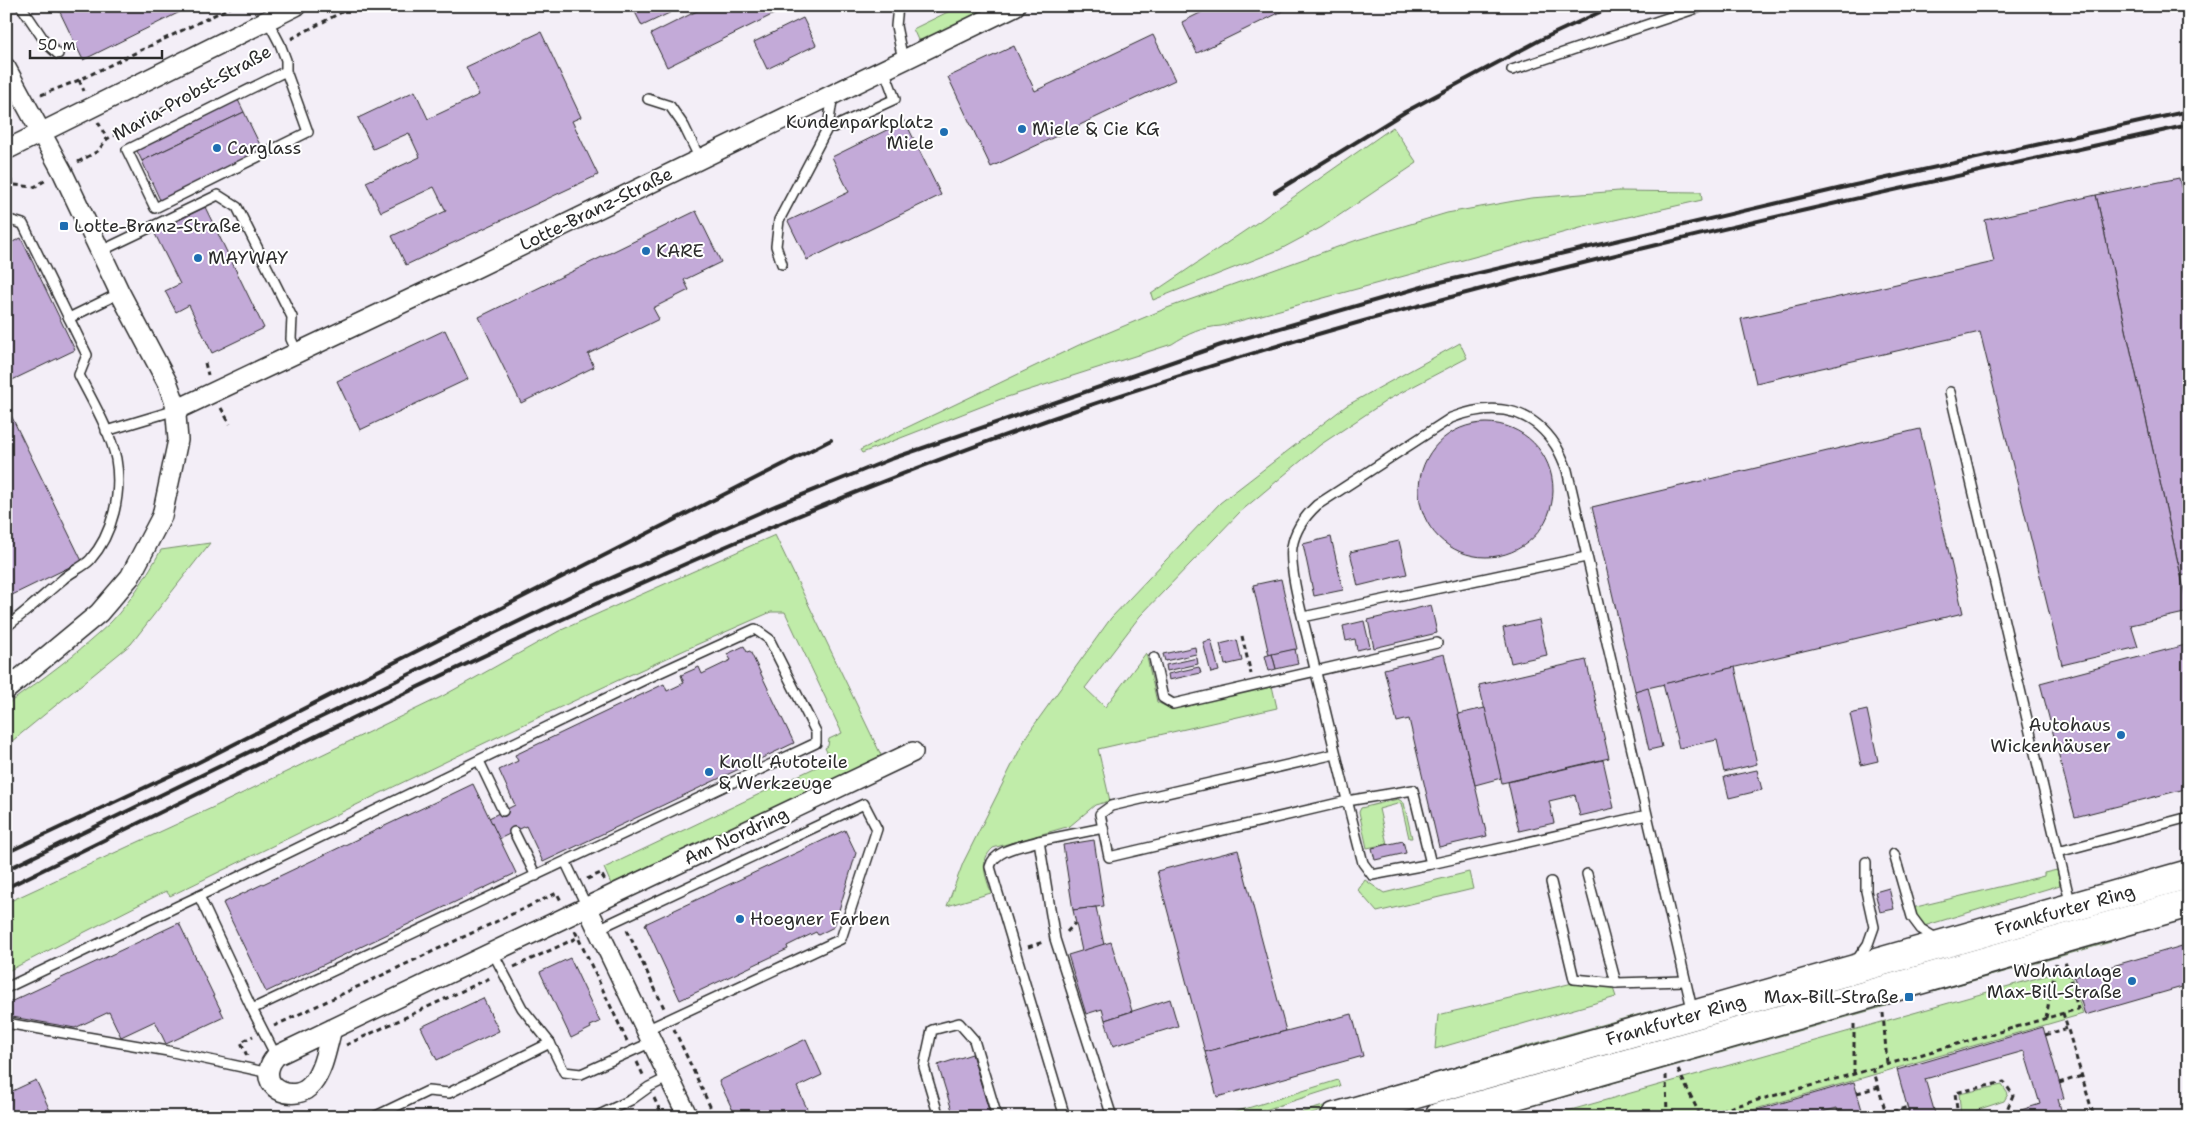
<svg xmlns="http://www.w3.org/2000/svg" width="2195" height="1123" viewBox="0 0 2195 1123" font-family="'Shantell Sans',sans-serif">
	<style>
		.green { fill: #c0eca9; stroke: #768c6a }
		.building { fill: #c3aad8; stroke: #2b2b2b }
		.lines { fill: none; stroke-linecap: round; stroke-linejoin: round }
		.lane-casing { stroke: #2b2b2b; stroke-width: 12 }
		.street-casing { stroke: #2b2b2b; stroke-width: 22 }
		.primary-casing { stroke: #2b2b2b; stroke-width: 31 }
		.path { stroke: #2b2b2b; stroke-width: 3; stroke-dasharray: 5 4; stroke-linecap: butt }
		.lane { stroke: #fff; stroke-width: 9 }
		.street { stroke: #fff; stroke-width: 19 }
		.primary { stroke: #fff; stroke-width: 28 }
		.rail { stroke: #2b2b2b; stroke-width: 4 }
		.poi-dot { fill: #1f6fb2; stroke: #fff; stroke-width: 2 }
		.labels { text-anchor: middle; stroke-width: 4; stroke-linejoin: round; paint-order: stroke }
		.street-label { font-size: 18px; fill: #2b2b2b; stroke: #fff }
		.poi-label { font-size: 18px; fill: #2b2b2b; stroke: #fff; text-anchor: start }
	</style>
	<rect width="100%" height="100%" fill="#f3eef7"/>
	<filter id="ink" filterUnits="userSpaceOnUse"><feTurbulence type="fractalNoise" baseFrequency=".02" numOctaves="2"/><feDisplacementMap in="SourceGraphic" scale="10" xChannelSelector="R" yChannelSelector="G"/><feConvolveMatrix kernelMatrix="1 2 1 2 8 2 1 2 1" color-interpolation-filters="sRGB"/></filter>
	<g filter="url(#ink)">
		<g class="green">
			<polygon points="960,6 997,6 929,39 918,40 913,29"/>
			<polygon points="1393,127 1417,163 1322,227 1279,250 1153,300 1151,294 1258,222"/>
			<path d="M1619 191 1701 192 1702 200 1584 227 1221 326C1203 327 1187 334 1172 344L1001 399 862 453 860 450 1081 344 1167 308 1357 240 1447 213 1531 198Z"/>
			<path d="M1460 343 1467 358 1389 399 1320 445 1240 512 1140 616 1085 688 1105 707 1146 653 1157 702 1171 709 1272 686 1277 708 1098 749 1110 801 1095 805 1070 826 993 848C978 862 986 876 991 893L947 906 963 863 1027 735 1111 618 1220 503 1346 406Z"/>
			<path d="M775 535 882 757 611 884 604 868 831 760 825 748 828 746 829 739 842 733 785 612H771C567 700 369 799 170 896L166 891 6 972V903L216 806 441 697 559 631Z"/>
			<path d="M210 543 131 644 6 746V705C40 681 81 651 111 622 131 601 147 575 161 550Z"/>
			<polygon points="1398,799 1404,803 1412,838 1409,838 1401,803 1379,809 1387,844 1367,848 1359,812 1361,808"/>
			<polygon points="2057,870 2060,885 1924,926 1917,919 1912,908 2044,876 2044,873"/>
			<polygon points="1469,872 1473,889 1377,912 1358,890 1365,880 1384,893"/>
			<polygon points="2097,942 2111,942 1933,992 1932,987"/>
			<polygon points="2069,969 2083,1014 1728,1117 1546,1117"/>
			<polygon points="1577,982 1612,985 1616,997 1435,1049 1438,1015"/>
			<polygon points="1884,1001 1886,1006 1493,1117 1474,1117"/>
			<polygon points="1662,1008 1654,1015 1301,1117 1286,1117 1547,1040"/>
			<polygon points="1338,1080 1340,1086 1243,1117 1219,1117"/>
			<polygon points="2002,1085 2008,1094 2004,1101 1977,1110 1974,1117 1961,1117 1959,1094"/>
		</g>
		<g class="building">
			<polygon points="57,6 192,6 83,60"/>
			<polygon points="632,6 684,6 642,26"/>
			<polygon points="707,6 787,6 788,7 667,67 651,34"/>
			<polygon points="1214,6 1293,6 1197,53 1182,22"/>
			<polygon points="803,18 816,45 767,69 754,42"/>
			<polygon points="541,32 581,117 572,121 598,175 406,265 392,236 446,211 434,187 381,212 366,182 420,157 409,133 373,149 358,118 415,91 428,119 479,95 466,67"/>
			<polygon points="1153,35 1175,80 991,167 948,77 1014,46 1035,91"/>
			<polygon points="238,100 244,112 142,161 136,149"/>
			<polygon points="244,112 263,151 160,200 142,161"/>
			<polygon points="905,121 941,195 807,260 788,221 849,192 832,157"/>
			<polygon points="2179,178 2189,220 2189,574 2181,576 2096,195"/>
			<polygon points="2096,195 2189,612 2131,625 2138,647 2062,665 1980,332 1756,383 1741,319 1994,262 1985,220"/>
			<polygon points="205,207 264,328 212,353 189,305 176,312 165,291 180,284 154,232"/>
			<polygon points="696,211 721,262 684,280 689,290 653,308 659,319 588,354 594,367 521,403 479,317"/>
			<polygon points="21,238 75,350 6,383 6,245"/>
			<polygon points="445,330 468,379 360,430 337,381"/>
			<polygon points="6,405 82,561 6,598"/>
			<circle cx="1486" cy="490" r="67"/>
			<polygon points="1920,429 1963,613 1635,691 1592,507"/>
			<polygon points="1331,537 1343,590 1314,596 1303,544"/>
			<polygon points="1399,541 1407,574 1358,586 1350,552"/>
			<polygon points="1281,579 1297,649 1269,655 1253,585"/>
			<polygon points="1431,605 1437,633 1374,648 1368,620"/>
			<polygon points="1539,620 1547,655 1511,663 1503,628"/>
			<polygon points="1364,621 1370,647 1357,650 1355,639 1346,641 1343,626"/>
			<polygon points="1211,640 1219,671 1211,673 1203,642"/>
			<polygon points="1237,640 1242,661 1225,665 1220,644"/>
			<polygon points="2189,644 2189,788 2075,817 2040,683"/>
			<polygon points="744,646 747,652 750,651 794,743 543,862 526,826 499,839 489,818 515,805 499,770 518,761 515,755 664,684 667,691 684,683 681,675 699,667 702,674 731,660 727,654"/>
			<polygon points="1195,647 1196,654 1165,661 1163,654"/>
			<polygon points="1295,649 1298,664 1276,669 1272,654"/>
			<polygon points="1272,654 1276,669 1269,671 1265,656"/>
			<polygon points="1444,654 1487,836 1439,847 1409,719 1397,722 1384,669"/>
			<polygon points="1197,658 1198,664 1167,671 1166,665"/>
			<polygon points="1586,660 1609,758 1502,783 1479,685"/>
			<polygon points="1199,667 1201,673 1169,680 1168,674"/>
			<polygon points="1735,667 1757,764 1724,772 1717,740 1679,748 1663,684"/>
			<polygon points="1648,687 1662,747 1649,750 1635,691"/>
			<polygon points="1485,708 1501,778 1475,785 1458,714"/>
			<polygon points="1867,710 1878,761 1861,765 1850,714"/>
			<polygon points="1603,760 1614,808 1580,816 1575,795 1549,801 1554,823 1519,831 1508,782"/>
			<polygon points="1757,770 1762,790 1729,798 1724,777"/>
			<polygon points="473,784 516,873 266,992 223,903"/>
			<polygon points="845,830 856,853 834,927 818,935 816,932 797,941 787,946 788,949 680,1000 645,924"/>
			<polygon points="1094,840 1104,906 1073,910 1063,845"/>
			<polygon points="1403,841 1406,853 1375,860 1372,848"/>
			<polygon points="1238,850 1286,1031 1205,1052 1157,871"/>
			<polygon points="1889,888 1894,909 1880,912 1875,892"/>
			<polygon points="1096,907 1104,945 1082,951 1073,910"/>
			<polygon points="179,923 224,1017 166,1044 155,1021 121,1037 109,1012 75,1028 12,1017 6,1004"/>
			<polygon points="1111,942 1132,1011 1105,1020 1102,1009 1086,1014 1068,955"/>
			<polygon points="2189,944 2189,985 2085,1015 2074,977"/>
			<polygon points="570,958 600,1022 590,1026 591,1028 571,1038 540,972"/>
			<polygon points="483,998 499,1031 437,1060 421,1027"/>
			<polygon points="1170,999 1178,1026 1113,1046 1105,1020"/>
			<polygon points="1352,1014 1363,1056 1217,1097 1205,1052"/>
			<polygon points="2043,1027 2064,1098 2058,1099 2063,1117 2019,1117 2018,1111 2040,1104 2024,1051 1925,1079 1936,1117 1910,1117 1897,1070"/>
			<polygon points="806,1039 822,1075 797,1087 811,1117 736,1117 719,1081"/>
			<polygon points="972,1054 991,1117 954,1117 938,1065"/>
			<polygon points="36,1080 53,1117 6,1117 6,1094"/>
			<polygon points="1854,1082 1864,1117 1839,1117 1837,1108 1805,1117 1733,1117"/>
		</g>
		<g class="lines">
			<g class="lane-casing">
				<g id="lane">
					<polyline points="21,6 46,43 58,54"/>
					<polyline points="898,6 896,26 903,60"/>
					<polyline points="268,21 280,44 286,60 286,71 308,132 155,208 127,150 286,71"/>
					<polyline points="1512,70 1703,6"/>
					<polyline points="648,99 670,106 684,126 700,159"/>
					<polyline points="828,127 834,127 895,99 884,69"/>
					<path d="M6 219 23 224 87 355 79 375C92 401 110 430 116 459 122 493 113 534 90 560 82 568 70 572 62 580 43 596 26 612 6 627"/>
					<polyline points="101,251 218,195 237,207 292,317 291,339 297,352"/>
					<polyline points="782,264 776,246 779,220 828,127 833,94"/>
					<polyline points="69,318 120,293"/>
					<polyline points="1950,392 2071,906"/>
					<polyline points="106,431 176,410"/>
					<polyline points="1303,617 1586,557"/>
					<polyline points="1154,658 1163,698 1173,704 1437,643"/>
					<polyline points="479,761 503,811"/>
					<path d="M1647 815 1431 864 1372 875 1363 863C1344 790 1327 717 1309 644 1303 618 1289 571 1292 547 1295 529 1305 516 1317 505L1451 418C1492 402 1530 406 1556 446 1560 453 1564 462 1567 470L1693 1013"/>
					<polyline points="1103,828 1100,814 1111,806 1335,754"/>
					<polyline points="514,832 536,876"/>
					<path d="M1039 841C1024 846 994 849 990 867L1065 1117"/>
					<polyline points="2058,852 2189,817"/>
					<polyline points="1894,854 1912,917 1921,929 1939,940"/>
					<polyline points="566,863 587,907"/>
					<polyline points="1587,874 1616,983 1685,981"/>
					<polyline points="1551,882 1574,979 1616,983"/>
					<polyline points="598,929 864,804 877,829 841,939 646,1030"/>
					<polyline points="492,951 522,1008 550,1043 564,1072 581,1074 652,1042"/>
					<polyline points="1856,961 1868,944 1874,927 1866,891 1866,862"/>
					<polyline points="6,988 199,896"/>
					<polyline points="252,1009 816,743 816,732 769,639 755,629 650,677 199,896 252,1009 276,1056"/>
					<polyline points="6,1023 168,1051 269,1073"/>
					<polyline points="376,1116 428,1091 449,1093 550,1043"/>
					<polyline points="595,1117 631,1100 649,1087 669,1077"/>
					<polyline points="939,1117 924,1067 932,1030 959,1023 974,1040 997,1117"/>
					<polyline points="1112,1117 1055,939 1039,841 1103,828 1109,857 1347,801 1413,790 1431,864"/>
				</g>
			</g>
			<g class="street-casing">
				<g id="street">
					<polyline points="6,68 62,171 120,293 168,384 175,403 178,440 162,516 130,577 99,613 6,690"/>
					<polyline points="6,150 296,6"/>
					<polyline points="176,410 451,280 1015,6"/>
					<polyline points="587,907 913,752"/>
					<path d="M332 1029C327 1046 324 1069 312 1084 296 1104 261 1090 270 1066 271 1062 274 1059 276 1056L587 907 688 1117"/>
				</g>
			</g>
			<g class="primary-casing">
				<g id="primary">
					<polyline points="1335,1117 2189,874"/>
					<polyline points="1439,1117 2189,903"/>
				</g>
			</g>
			<g class="path">
				<polyline points="291,39 353,6"/>
				<polyline points="79,80 84,91"/>
				<polyline points="41,95 79,80 233,6"/>
				<polyline points="98,122 107,139"/>
				<polyline points="78,162 98,151 107,139 270,50"/>
				<polyline points="6,172 14,185"/>
				<polyline points="6,187 14,185 34,187 48,179"/>
				<polyline points="205,363 208,375"/>
				<polyline points="221,408 230,424"/>
				<polyline points="1242,636 1251,674"/>
				<polyline points="587,879 601,873 605,881"/>
				<polyline points="627,930 664,1008"/>
				<polyline points="575,931 627,1041"/>
				<polyline points="1067,932 1075,923"/>
				<polyline points="1028,947 1043,942"/>
				<polyline points="514,967 581,936"/>
				<polyline points="1883,1013 1887,1064"/>
				<polyline points="2063,1013 2094,1117"/>
				<polyline points="2046,1018 2056,963"/>
				<polyline points="274,1026 557,893 561,901"/>
				<polyline points="674,1029 715,1117"/>
				<polyline points="2045,1035 2068,1028"/>
				<polyline points="346,1045 492,977"/>
				<polyline points="247,1056 241,1042 253,1036"/>
				<polyline points="637,1062 644,1077"/>
				<polyline points="1873,1068 1887,1117"/>
				<polyline points="1678,1070 1700,1115"/>
				<polyline points="1854,1074 1854,1020"/>
				<polyline points="1666,1075 1667,1117"/>
				<polyline points="2059,1083 2082,1076"/>
				<polyline points="1857,1093 1879,1087"/>
				<polyline points="654,1098 663,1117"/>
				<polyline points="1695,1117 1854,1074 2078,1009 2065,961"/>
				<polyline points="1875,1117 1908,1107"/>
				<polyline points="1958,1117 1955,1093 2004,1082 2013,1095 2004,1117"/>
			</g>
			<use href="#lane" class="lane"/>
			<use href="#street" class="street"/>
			<use href="#primary" class="primary"/>
			<g class="rail">
				<polyline points="1275,192 1405,112 1540,40 1613,6"/>
				<polyline points="6,853 197,763 831,440"/>
				<polyline points="6,870 575,594 777,505 891,459 1221,345 1432,284 1846,187 2189,111"/>
				<path d="M6 888C359 716 709 535 1082 408 1443 285 1817 207 2189 125"/>
			</g>
		</g>
	</g>
	<g class="poi-dot">
		<circle cx="1022" cy="129" r="5"/>
		<circle cx="944" cy="132" r="5"/>
		<circle cx="217" cy="148" r="5"/>
		<rect x="59" y="221" width="10" height="10" rx="2.5"/>
		<circle cx="646" cy="251" r="5"/>
		<circle cx="198" cy="258" r="5"/>
		<circle cx="2121" cy="735" r="5"/>
		<circle cx="709" cy="772" r="5"/>
		<circle cx="740" cy="919" r="5"/>
		<circle cx="2132" cy="981" r="5"/>
		<rect x="1904" y="992" width="10" height="10" rx="2.5"/>
	</g>
	<g class="labels">
		<g class="street-label">
			<text transform="translate(192 93) rotate(-29)" y="6">Maria-Probst-Straße</text>
			<text transform="translate(596 209) rotate(-26)" y="6">Lotte-Branz-Straße</text>
			<text transform="translate(736 836) rotate(-25)" y="6">Am Nordring</text>
			<text transform="translate(2065 910) rotate(-16)" y="6">Frankfurter Ring</text>
			<text transform="translate(1676 1020) rotate(-16)" y="6">Frankfurter Ring</text>
		</g>
		<g class="poi-label">
			<text x="934" y="128" text-anchor="end">Kundenparkplatz<tspan x="934" dy="21">Miele</tspan></text>
			<text x="1032" y="135">Miele &amp; Cie KG</text>
			<text x="227" y="154">Carglass</text>
			<text x="74" y="232">Lotte-Branz-Straße</text>
			<text x="656" y="257">KARE</text>
			<text x="208" y="264">MAYWAY</text>
			<text x="2111" y="731" text-anchor="end">Autohaus<tspan x="2111" dy="21">Wickenhäuser</tspan></text>
			<text x="719" y="768">Knoll Autoteile<tspan x="719" dy="21">&amp; Werkzeuge</tspan></text>
			<text x="750" y="925">Hoegner Farben</text>
			<text x="2122" y="977" text-anchor="end">Wohnanlage<tspan x="2122" dy="21">Max-Bill-Straße</tspan></text>
			<text x="1899" y="1003" text-anchor="end">Max-Bill-Straße</text>
		</g>
	</g>
	<rect width="2195" height="1123" fill="none" stroke="#fff" stroke-width="25"/>
	<rect x="12" y="12" width="2170" height="1098" fill="none" stroke="#2b2b2b" stroke-width="2" filter="url(#ink)"/>
	<path d="M30 50v8h132v-8" fill="none" stroke="#2b2b2b" stroke-width="2.5"/>
	<text x="38" y="50" font-size="15" fill="#2b2b2b" stroke="#ffffff" stroke-width="4" paint-order="stroke">50 m</text>
</svg>
